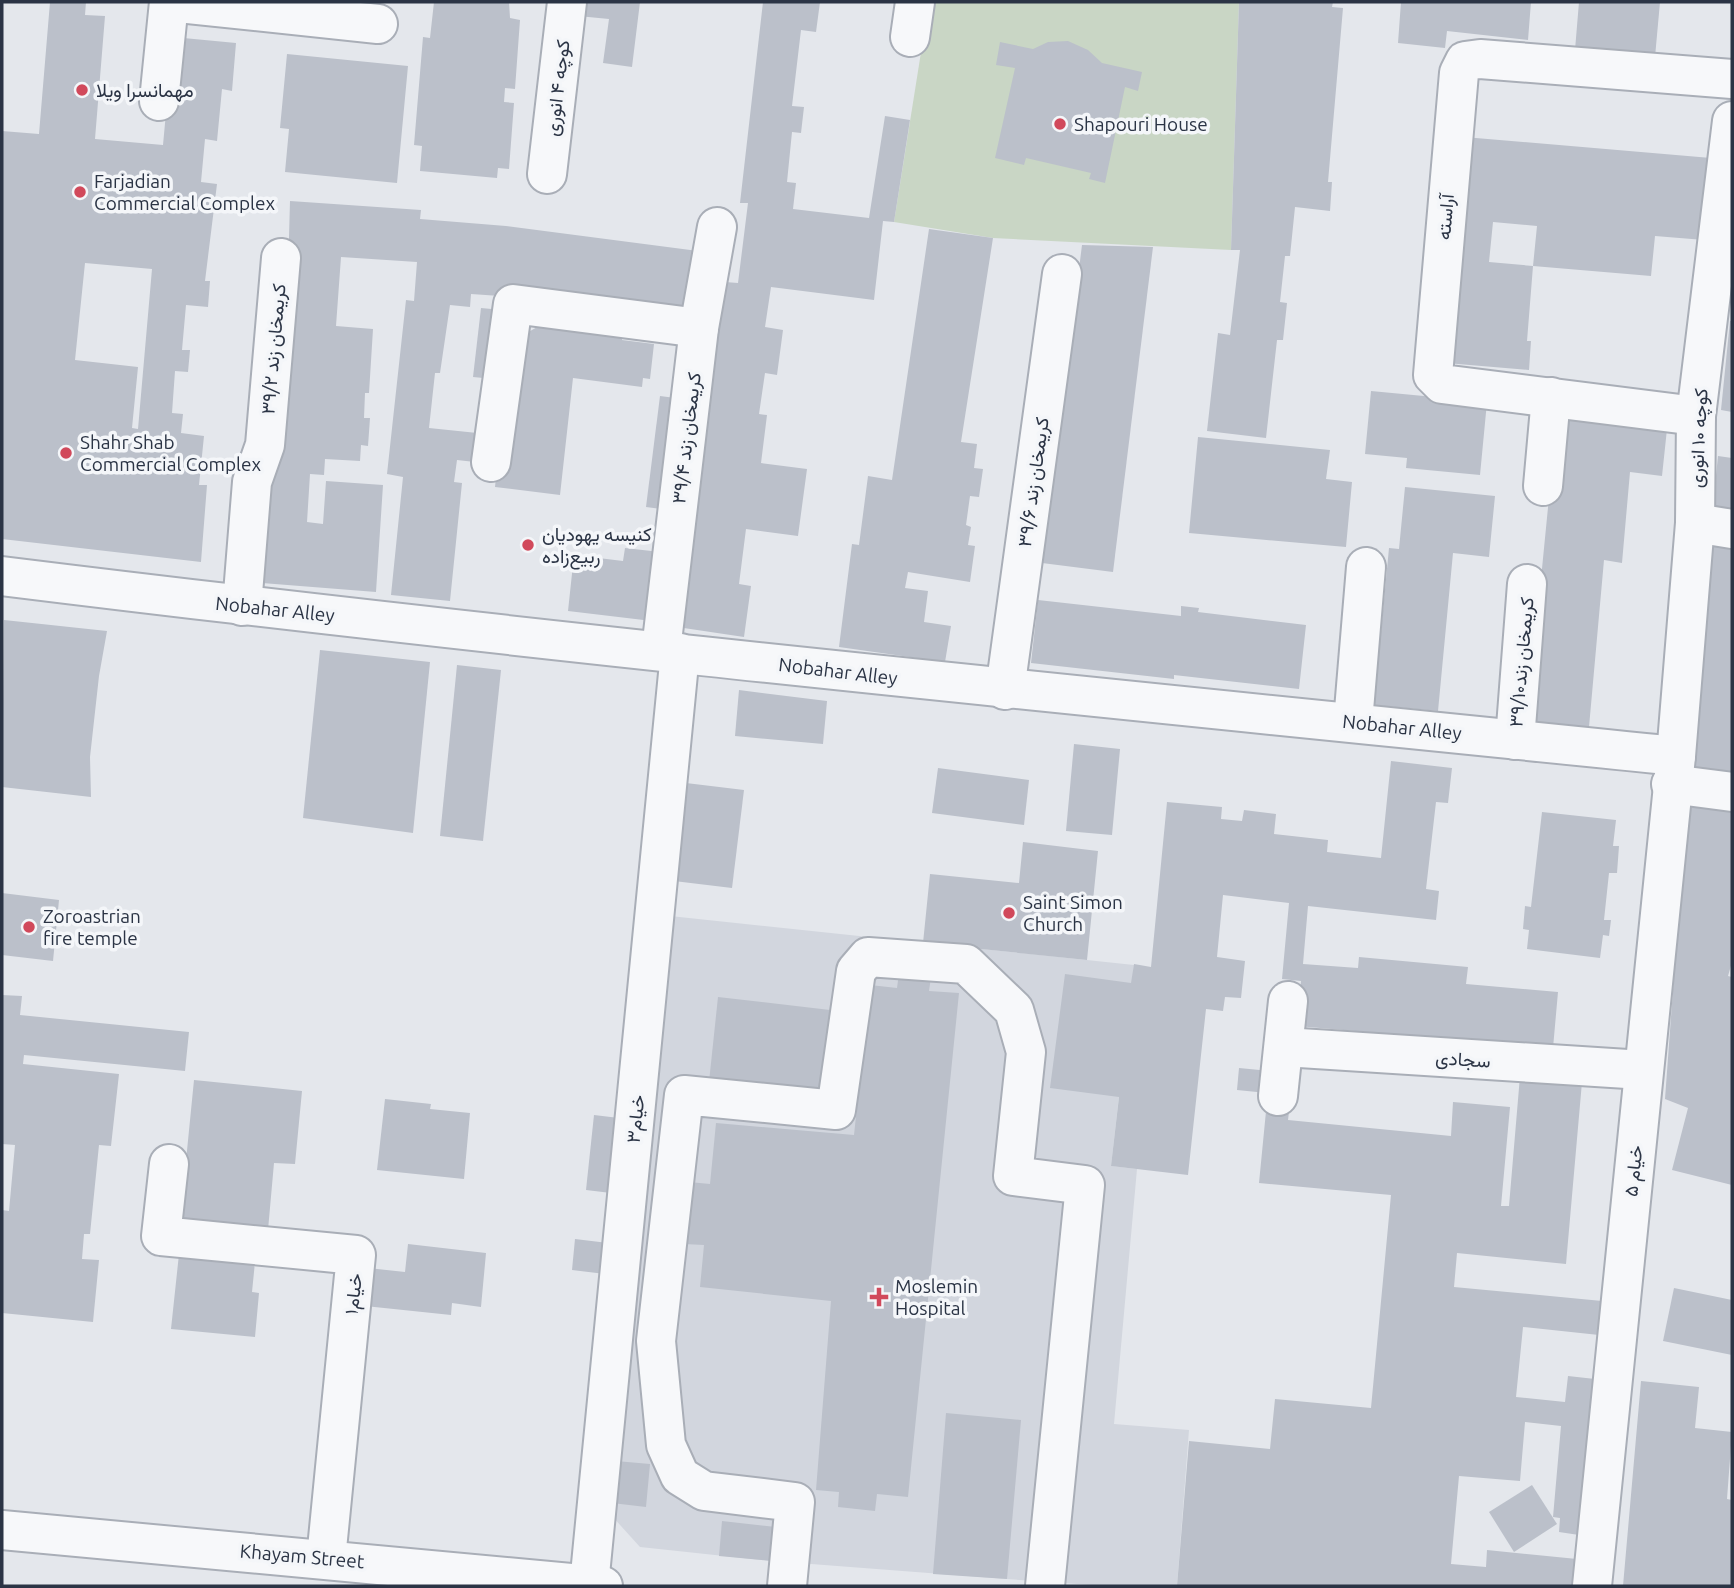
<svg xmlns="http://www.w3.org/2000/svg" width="1734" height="1588" viewBox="0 0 1734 1588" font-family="Ubuntu,Vazirmatn,sans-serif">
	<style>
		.built { fill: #d2d6de }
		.green { fill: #c9d6c5 }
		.building { fill: #bbc0ca; fill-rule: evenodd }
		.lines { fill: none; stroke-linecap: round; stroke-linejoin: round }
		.minor-casing { stroke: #a9aeb7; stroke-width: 42 }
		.minor { stroke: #f7f8fa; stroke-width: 38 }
		.poi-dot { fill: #d1495b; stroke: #f4f6f9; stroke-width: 2.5 }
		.labels { text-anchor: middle; stroke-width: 7; stroke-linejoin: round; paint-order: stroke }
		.street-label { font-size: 19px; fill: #2b3445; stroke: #f4f6f9 }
		.poi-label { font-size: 19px; fill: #2b3445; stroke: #f4f6f9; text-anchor: start }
	</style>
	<rect width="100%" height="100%" fill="#e4e7ec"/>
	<polygon class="built" points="670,916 1134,965 1111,1166 1137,1169 1114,1424 1189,1430 1177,1586 1106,1586 1007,1579 772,1561 640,1547 611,1515"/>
	<polygon class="green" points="929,2 1239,2 1231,250 993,238 894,222"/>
	<g class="building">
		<path d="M50 2H86L85 15 105 16 95 139 163 145 173 37 236 43 232 91 222 89 217 141 205 139 201 182 217 184 205 281H210L208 307 186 305 182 350H190L188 372 175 371 172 413 183 414 181 433 204 436 199 485H207L201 562 2 539V131L39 134ZM85 263 152 269 138 429 132 428 138 367 75 360Z"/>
		<polygon points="434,2 509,2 510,18 520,20 515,89 505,88 504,102 514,103 509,169 498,168 497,178 420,171 422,146 414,145 423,37 430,38"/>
		<polygon points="580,2 640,2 632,67 603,63 609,19 578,16"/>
		<polygon points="763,2 820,2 816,32 801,30 792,106 804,107 801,133 792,132 787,182 796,183 793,209 869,218 885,116 910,120 894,222 883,221 874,300 771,287 765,327 783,330 777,375 765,373 759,414 767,415 761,463 807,469 798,536 746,529 739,584 751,586 744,637 677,627 725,282 738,283 748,203 740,203"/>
		<polygon points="1239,2 1333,2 1332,7 1343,8 1328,182 1332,182 1330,211 1295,207 1290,256 1285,256 1280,302 1287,303 1283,340 1277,340 1266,438 1207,431 1218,333 1230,335 1240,250 1231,250"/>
		<polygon points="1401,2 1531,2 1528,40 1447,31 1445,48 1398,43"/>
		<polygon points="1579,2 1660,2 1655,57 1575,50"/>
		<polygon points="1068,41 1088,50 1102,63 1142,72 1138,91 1125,87 1105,183 1089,179 1091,173 1026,158 1024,165 995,158 1015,68 996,65 1000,42 1033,49 1048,42"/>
		<polygon points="287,54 408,66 397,183 285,172 289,129 280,128"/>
		<polygon points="1464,137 1711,158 1704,240 1655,236 1651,276 1533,266 1537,226 1493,222 1489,262 1533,266 1527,341 1531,341 1529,370 1446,363"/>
		<polygon points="290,201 421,210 420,219 506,226 698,251 691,315 500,290 500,296 471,294 470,307 450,305 440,373 435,373 429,428 487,434 484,463 457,460 454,482 462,483 450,601 391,595 403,477 387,474 406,300 414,301 417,262 341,257 336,326 373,329 369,393 365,393 364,418 370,418 368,446 361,445 360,461 325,459 324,475 310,474 307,522 323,524 326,481 383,485 376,592 262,583 274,455 283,456"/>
		<polygon points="929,229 993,238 961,442 977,444 974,468 983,469 979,497 970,496 966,525 971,527 968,545 975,546 970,582 908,572 905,588 928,591 924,622 951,626 945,662 839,647 852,544 859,545 868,476 892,480"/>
		<polygon points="1082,245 1153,247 1113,572 1042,563"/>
		<polygon points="481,308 502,310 494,379 473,377"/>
		<polygon points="1730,321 1732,321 1732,412 1721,410"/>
		<polygon points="539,326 622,336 622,340 654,344 650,379 643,378 642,387 573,378 560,495 495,487 501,430 525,334"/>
		<polygon points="1371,391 1487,402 1480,475 1406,468 1407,458 1365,454"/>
		<polygon points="660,396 683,399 669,510 646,507"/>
		<polygon points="1557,416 1667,429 1662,476 1630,472 1622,563 1604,560 1589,727 1527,721"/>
		<polygon points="1198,437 1330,450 1326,479 1352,482 1346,547 1189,533"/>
		<polygon points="1718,456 1732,458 1732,518 1712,515"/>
		<polygon points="1405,487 1495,496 1489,557 1453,553 1438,711 1374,705 1389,548 1399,549"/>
		<polygon points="1712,538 1732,541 1732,785 1693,780 1698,731 1693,730"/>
		<polygon points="625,548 660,552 652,621 568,611 574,555 623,561"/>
		<polygon points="1038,600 1181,616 1181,606 1199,608 1198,612 1306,625 1299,689 1174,675 1174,679 1031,663"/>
		<polygon points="4,620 107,631 99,676 90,757 91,797 2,787"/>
		<polygon points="320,650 430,662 413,833 303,818"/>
		<polygon points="457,665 501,670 483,841 440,836"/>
		<polygon points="739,690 827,701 823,744 735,736"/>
		<polygon points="1074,744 1120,749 1112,835 1066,831"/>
		<polygon points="1391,761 1452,768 1448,803 1436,802 1426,889 1439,891 1436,920 1308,906 1303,964 1358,968 1359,957 1468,967 1466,984 1558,992 1553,1048 1297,1026 1301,981 1282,979 1289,903 1223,895 1217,957 1245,961 1241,998 1225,997 1223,1011 1206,1009 1188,1175 1111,1166 1119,1097 1050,1088 1065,974 1131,983 1134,964 1151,967 1167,802 1222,807 1221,819 1242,821 1244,810 1276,814 1274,834 1328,840 1327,852 1381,858"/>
		<polygon points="938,768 1029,780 1024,825 932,813"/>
		<polygon points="686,783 744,790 732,888 674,881"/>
		<polygon points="1692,795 1732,801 1732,962 1728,976 1732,977 1732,1185 1672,1170 1688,1108 1665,1099 1683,853"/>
		<polygon points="1542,812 1616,820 1613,846 1619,846 1617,873 1609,873 1604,920 1611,920 1609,936 1603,935 1600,958 1527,949 1529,930 1523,929 1525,906 1531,907"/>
		<polygon points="1023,842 1098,851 1087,960 923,943 930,874 1019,883"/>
		<polygon points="2,893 59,900 53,961 2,955"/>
		<polygon points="899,973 931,977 929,991 959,993 908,1497 877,1494 875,1511 838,1507 839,1492 816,1490 831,1301 700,1287 704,1245 684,1244 689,1182 710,1184 716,1123 854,1135 870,985 897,988"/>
		<polygon points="2,995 22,996 20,1015 189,1032 185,1071 24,1055 23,1064 119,1074 111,1146 99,1145 90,1234 84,1234 82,1259 99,1260 93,1322 2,1313 2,1210 9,1211 15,1145 2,1144"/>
		<polygon points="718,997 830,1010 820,1095 709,1082"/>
		<polygon points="1239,1068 1270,1071 1267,1093 1237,1090"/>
		<polygon points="1520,1076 1582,1082 1566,1264 1457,1253 1454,1287 1602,1301 1599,1335 1523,1327 1516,1397 1565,1402 1568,1376 1595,1379 1579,1535 1559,1532 1560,1518 1553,1517 1561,1426 1525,1422 1520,1481 1459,1476 1451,1564 1486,1567 1487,1550 1577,1559 1574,1586 1177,1586 1189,1441 1270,1449 1275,1399 1371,1408 1391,1195 1259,1183 1267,1101 1290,1104 1288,1120 1451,1136 1453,1102 1510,1107 1501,1206 1509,1206"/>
		<polygon points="194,1080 302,1091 295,1164 274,1163 268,1230 180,1221"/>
		<polygon points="385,1099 431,1104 430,1109 470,1113 464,1179 377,1170"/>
		<polygon points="594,1115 619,1118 611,1193 586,1190"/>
		<polygon points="575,1239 608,1243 605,1274 572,1270"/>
		<polygon points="408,1244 486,1253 481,1307 452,1303 451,1315 365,1306 368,1268 405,1272"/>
		<polygon points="179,1254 255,1262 252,1292 259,1293 255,1337 171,1329"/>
		<polygon points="1674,1288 1732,1300 1732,1355 1663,1341"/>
		<polygon points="1641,1381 1699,1387 1695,1428 1732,1432 1727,1499 1732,1500 1732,1586 1623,1586"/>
		<polygon points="946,1413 1021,1420 1007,1579 933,1574"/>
		<polygon points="616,1461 650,1464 646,1507 612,1503"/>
		<polygon points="1532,1485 1557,1524 1514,1552 1489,1512"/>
		<polygon points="722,1521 776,1527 772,1561 719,1556"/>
	</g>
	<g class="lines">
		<g class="minor-casing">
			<g id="minor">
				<polyline points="169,2 378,24"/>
				<polyline points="910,37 915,2"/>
				<polyline points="159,101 169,2"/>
				<polyline points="547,174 567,2"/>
				<polyline points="1696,416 1442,384 1433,375 1459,73 1465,61 1480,59 1732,79"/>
				<polyline points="491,462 513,304 699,328"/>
				<polyline points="1543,486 1551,397"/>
				<polyline points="1695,523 1732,529"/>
				<path d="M2 576C559 645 1117 699 1676 756"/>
				<polyline points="242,606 252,482 265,445 281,258"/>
				<polyline points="661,650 699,328 717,227"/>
				<polyline points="1005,690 1062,274"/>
				<polyline points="1353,722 1366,567"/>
				<polyline points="1515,740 1527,584"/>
				<polyline points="1671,784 1732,792"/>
				<polyline points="1284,1047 1643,1070"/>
				<polyline points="1278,1096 1288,1001"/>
				<polyline points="169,1164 161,1236 356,1255 326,1559"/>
				<polyline points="2,1530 603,1586"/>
				<polyline points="589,1585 680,653"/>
				<polyline points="787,1586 795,1502 704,1491 680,1476 666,1445 656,1341 684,1095 836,1110 856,971 868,957 966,964 1014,1010 1026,1052 1013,1176 1085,1185 1045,1586"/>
				<polyline points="1592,1586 1676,756 1695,523 1696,416 1732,121"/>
			</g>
		</g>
		<use href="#minor" class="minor"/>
	</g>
	<g class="poi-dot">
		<circle cx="82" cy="90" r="7"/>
		<circle cx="1060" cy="124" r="7"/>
		<circle cx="80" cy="192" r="7"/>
		<circle cx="66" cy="453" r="7"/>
		<circle cx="528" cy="545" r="7"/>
		<circle cx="1009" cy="913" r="7"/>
		<circle cx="29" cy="927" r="7"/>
		<path d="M875.5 1286.5h7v7h7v7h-7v7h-7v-7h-7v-7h7z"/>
	</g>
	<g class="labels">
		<g class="street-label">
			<text transform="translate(557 88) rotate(-83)" y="7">کوچه ۴ انوری</text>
			<text transform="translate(1445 217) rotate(-85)" y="7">آراسته</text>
			<text transform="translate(273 349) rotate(-85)" y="7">کریمخان زند ۳۹/۲</text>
			<text transform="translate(686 438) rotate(-83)" y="7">کریمخان زند ۳۹/۴</text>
			<text transform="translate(1698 438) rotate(-87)" y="7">کوچه ۱۰ انوری</text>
			<text transform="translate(1033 482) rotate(-82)" y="7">کریمخان زند ۳۹/۶</text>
			<text transform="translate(275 609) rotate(6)" y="7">Nobahar Alley</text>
			<text transform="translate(1521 662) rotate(-85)" y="7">کریمخان زند۳۹/۱۰</text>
			<text transform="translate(838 671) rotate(7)" y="7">Nobahar Alley</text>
			<text transform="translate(1402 727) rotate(6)" y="7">Nobahar Alley</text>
			<text transform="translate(1463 1059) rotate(4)" y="7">سجادی</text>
			<text transform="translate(635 1119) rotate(-84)" y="7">خیام۳</text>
			<text transform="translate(1633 1171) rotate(-84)" y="7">۵ خیام</text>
			<text transform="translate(353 1294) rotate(-84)" y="7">۱خیام</text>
			<text transform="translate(302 1556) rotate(5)" y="7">Khayam Street</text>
		</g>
		<g class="poi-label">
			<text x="96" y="97">مهمانسرا ویلا</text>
			<text x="1074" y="131">Shapouri House</text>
			<text x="94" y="188">Farjadian<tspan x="94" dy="22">Commercial Complex</tspan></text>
			<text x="80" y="449">Shahr Shab<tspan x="80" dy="22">Commercial Complex</tspan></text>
			<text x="542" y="541">کنیسه یهودیان<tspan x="542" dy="22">ربیع‌زاده</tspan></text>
			<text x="1023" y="909">Saint Simon<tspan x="1023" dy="22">Church</tspan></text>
			<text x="43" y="923">Zoroastrian<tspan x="43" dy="22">fire temple</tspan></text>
			<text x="895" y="1293">Moslemin<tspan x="895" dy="22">Hospital</tspan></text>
		</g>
	</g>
	<rect width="1734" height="1588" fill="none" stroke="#2b3445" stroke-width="7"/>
</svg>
